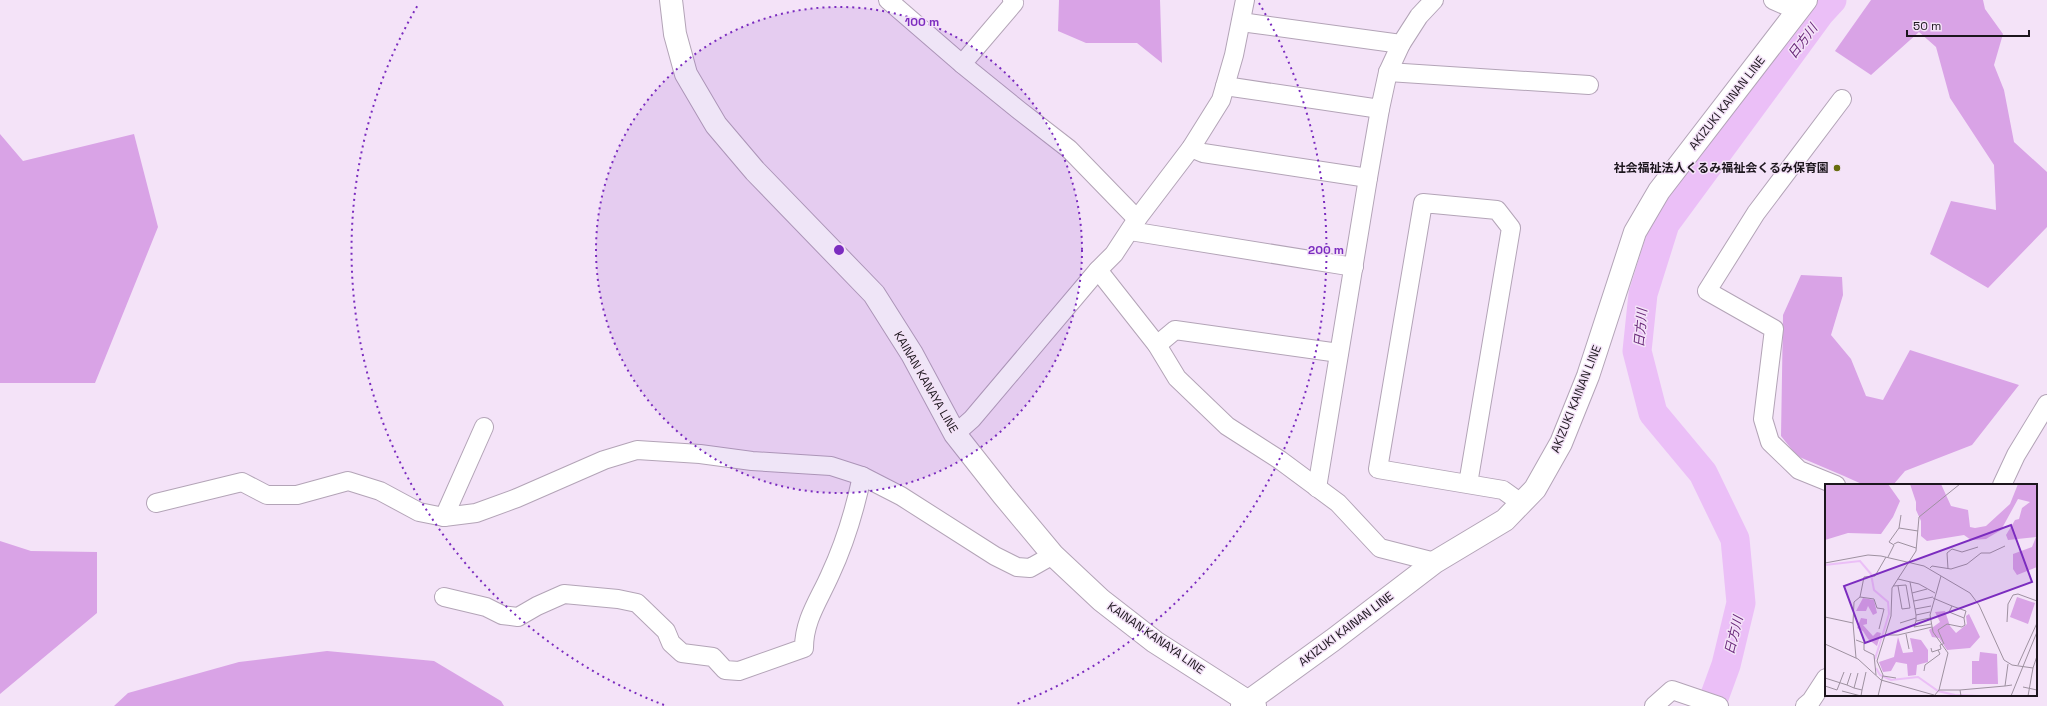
<svg xmlns="http://www.w3.org/2000/svg" width="2047" height="706" viewBox="0 0 2047 706" font-family="'Space Grotesk','Noto Sans JP',sans-serif">
	<style>
		.green { fill: #d9a3e6 }
		.lines { fill: none; stroke-linecap: round; stroke-linejoin: round }
		.river { stroke: #ebbff7; stroke-width: 29 }
		.minor-casing { stroke: #b3a4b7; stroke-width: 20 }
		.major-casing { stroke: #b3a4b7; stroke-width: 24 }
		.minor { stroke: #fff; stroke-width: 18 }
		.major { stroke: #fff; stroke-width: 22 }
		.ring { fill: none; stroke: #7b2cbf; stroke-width: 2; stroke-dasharray: 2 4 }
		.poi-dot { fill: #676c0e; stroke: #f4e3f8; stroke-width: 1.5 }
		.labels { text-anchor: middle; stroke-width: 3; stroke-linejoin: round; paint-order: stroke }
		.street-label { font-size: 12px; fill: #1c161d; stroke: #f4e3f8 }
		.poi-label { font-size: 12px; font-weight: bold; fill: #1c161d; stroke: #f4e3f8; text-anchor: end }
		.water-label { font-size: 13px; font-style: italic; fill: #692879; stroke: #f4e3f8 }
		.inset-river { fill: none; stroke: #ebbff7; stroke-width: 2 }
		.inset-road { fill: none; stroke: #9e91a0; stroke-width: 1 }
		.view { fill: #7b2cbf; fill-opacity: 0.15; stroke: #7b2cbf; stroke-width: 2 }
		.inset-edge { fill: none; stroke: #1c161d; stroke-width: 2 }
		.centre { fill: #7b2cbf; stroke: #f4e3f8; stroke-width: 2 }
		.ring-label { font-size: 12px; text-anchor: middle; font-weight: bold; fill: #7b2cbf; stroke: #f4e3f8; stroke-width: 3; stroke-linejoin: round; paint-order: stroke }
	</style>
	<rect width="100%" height="100%" fill="#f4e3f8"/>
	<g class="green">
		<polygon points="1059,0 1160,0 1162,63 1137,43 1086,43 1058,31"/>
		<polygon points="1871,0 1983,0 1985,9 2003,34 1994,65 2004,90 2014,142 2047,172 2047,227 1988,288 1930,254 1951,201 1996,210 1994,165 1950,98 1936,47 1919,32 1871,75 1835,51"/>
		<polygon points="0,134 23,161 134,134 158,227 95,383 0,383"/>
		<polygon points="1801,275 1842,277 1843,295 1831,335 1851,359 1866,396 1883,400 1910,350 2019,385 1972,445 1905,471 1893,485 1864,485 1844,476 1797,456 1781,436 1783,315"/>
		<polygon points="0,541 31,551 97,552 97,613 0,694"/>
		<polygon points="327,651 434,661 501,701 504,706 114,706 128,693 239,662"/>
	</g>
	<g class="lines">
		<polyline class="river" points="1711,706 1726,665 1741,603 1735,539 1703,473 1653,413 1637,351 1643,294 1665,224 1820,13 1832,0"/>
		<g class="minor-casing">
			<g id="minor">
				<polyline points="888,0 962,64"/>
				<polyline points="1012,0 1014,3 962,64 1020,111 1069,149 1137,219"/>
				<polyline points="1773,0 1798,11"/>
				<polyline points="1241,22 1401,44 1419,16 1434,0"/>
				<polyline points="1388,72 1589,85"/>
				<polyline points="1225,86 1380,109 1388,72 1401,44"/>
				<polyline points="1191,148 1203,153 1368,178 1380,109"/>
				<polyline points="1130,231 1354,267"/>
				<polyline points="1098,270 1157,345 1177,378 1227,426 1280,460 1338,503 1380,548 1435,562"/>
				<polyline points="1157,345 1175,330 1339,353"/>
				<polyline points="955,434 972,419 1098,270 1114,254 1137,219 1191,148 1221,100 1234,55 1245,0"/>
				<polyline points="1468,484 1511,228 1497,210 1423,203 1378,469 1503,490 1521,503"/>
				<polyline points="1836,485 1799,470 1770,442 1763,419 1774,329 1707,291 1756,213 1842,99"/>
				<polyline points="2002,485 2016,455 2047,404"/>
				<polyline points="1317,488 1368,178"/>
				<polyline points="156,503 242,482 267,495 297,495 348,481 380,491 419,512 444,517 476,513 517,498 604,460 637,450 700,454 752,461 831,466 862,476 901,496 995,556 1017,567 1030,568 1053,555"/>
				<polyline points="444,517 484,427"/>
				<path d="M444 597 486 607 502 615 518 617 537 606 564 594 618 599 637 603 666 631 671 643 682 653 713 657 725 670 739 671 804 648C804 620 819 600 830 575 845 543 855 509 862 476"/>
				<polyline points="1654,706 1672,690 1719,706"/>
				<polyline points="1805,706 1811,701 1826,678"/>
			</g>
		</g>
		<g class="major-casing">
			<g id="major">
				<polyline points="671,0 675,34 686,74 716,125 755,171 874,294 912,354 955,434 1003,495 1053,555 1101,600 1155,642 1255,706"/>
				<polyline points="1242,706 1333,640 1435,562 1505,520 1535,489 1561,443 1588,376 1635,232 1659,191 1806,0"/>
			</g>
		</g>
		<use href="#minor" class="minor"/>
		<use href="#major" class="major"/>
	</g>
	<circle cx="839" cy="250" r="243" fill="#7b2cbf" fill-opacity=".12"/>
	<g class="ring">
		<circle cx="839" cy="250" r="243"/>
		<path d="M664 705A487 487 0 0 1 419 3M1259 3A487 487 0 0 1 1014 705"/>
	</g>
	<circle class="poi-dot" cx="1837" cy="168" r="4"/>
	<g class="labels">
		<g class="street-label">
			<text transform="translate(1727 103) rotate(-52)" y="4">AKIZUKI KAINAN LINE</text>
			<text transform="translate(926 382) rotate(60)" y="4">KAINAN KANAYA LINE</text>
			<text transform="translate(1576 399) rotate(-68)" y="4">AKIZUKI KAINAN LINE</text>
			<text transform="translate(1346 629) rotate(-37)" y="4">AKIZUKI KAINAN LINE</text>
			<text transform="translate(1156 638) rotate(35)" y="4">KAINAN KANAYA LINE</text>
		</g>
		<g class="poi-label">
			<text x="1829" y="172">社会福祉法人くるみ福祉会くるみ保育園</text>
		</g>
		<g class="water-label">
			<text transform="translate(1802 41) rotate(-53)" y="5">日方川</text>
			<text transform="translate(1640 328) rotate(-85)" y="5">日方川</text>
			<text transform="translate(1733 635) rotate(-76)" y="5">日方川</text>
		</g>
	</g>
	<g transform="translate(1825 484)">
		<rect width="212" height="212" fill="#f4e3f8"/>
		<path d="M0 0H63L75 17 68 33 56 50 23 49 0 56ZM85 0H116L126 22 143 26 145 43 150 44 161 42 185 20 193 0H212V83L192 91 188 85V70L207 63 211 53 183 56 181 51 190 36 194 35 197 24 205 18 193 15 176 46 161 55 146 56 139 51 102 57 96 52V37L91 26V18ZM192 113 210 119 203 140 185 133ZM38 114 49 116 52 129 48 131 43 122 41 127H31ZM120 127 125 142 131 149 142 140 141 132 144 130 155 153 145 164 122 166 114 154 107 153 104 146 115 138 110 128ZM36 134 42 135V140L38 141 48 152 52 148 56 149 52 162 43 155 38 147 32 144ZM73 153 78 169 88 168 85 154 96 156 103 166V178L92 181 91 191 83 192 82 180 71 178 66 187 58 188 54 178 69 173ZM155 168 172 170 173 200H147V177H154Z" fill="#d9a3e6"/>
		<path class="inset-river" d="M0 81 35 77 46 90 49 106 63 118 64 130 50 175M51 184 55 191 66 196 93 193 113 207 130 211 156 212M161 212H183"/>
		<path class="inset-road" d="M74 44 76 31M69 60 73 58 91 64M63 73 69 61 64 58 74 44 93 47M0 79 43 71 56 72 99 82 145 109 154 121 179 176 187 181 208 184 203 212M105 84 107 82 126 85 142 80 156 69H165L180 62M123 85 122 69 127 65 137 68 153 63M73 95 94 100 110 109M85 98 90 125M68 102 81 101 85 124 77 125 73 102M87 109 102 105M35 113 49 115 52 124 59 125 54 145M108 114 127 122 124 128 139 134 140 141 137 143 122 140 113 146 119 160M89 117 108 113M127 122 141 127 139 134M91 131 90 125 106 122M0 133 28 139M105 134 91 137 89 143 106 140M91 137V131L105 128M182 138 183 120 188 111 193 110 212 117M75 139 91 134M81 150 84 165M60 151H73L107 143M31 156 39 159V166L49 171 51 191M0 160 33 175 56 196 109 211M106 164 107 168 116 165 115 161 118 160M31 174 28 139 29 118 35 113 39 93 50 92 61 73M183 180 180 202 187 201M193 181 212 139M208 184 212 172M99 187 100 181 115 170 113 166M26 189 22 201 29 204M33 189 29 204 37 206 41 188M58 192 71 194M0 194 22 201M0 202 12 206 19 188M198 203 212 206M114 206H135L136 212M135 206 180 202M17 207 36 212 37 206M53 212 58 191 52 177 66 132 67 104 91 67 94 33 135 0M109 212 114 206 123 169 108 148 105 131 116 92M186 212 212 148"/>
		<path class="view" d="M186 41 207 98 40 159 19 102Z"/>
		<rect width="212" height="212" class="inset-edge"/>
	</g>
	<circle cx="839" cy="250" r="6" class="centre"/>
	<g class="ring-label">
		<text x="922" y="26">100 m</text>
		<text x="1326" y="254">200 m</text>
	</g>
	<path d="M1907 30v6h122v-6" fill="none" stroke="#1c161d" stroke-width="2"/>
	<text x="1913" y="30" font-size="12" fill="#1c161d" stroke="#f4e3f8" stroke-width="3" paint-order="stroke">50 m</text>
</svg>
